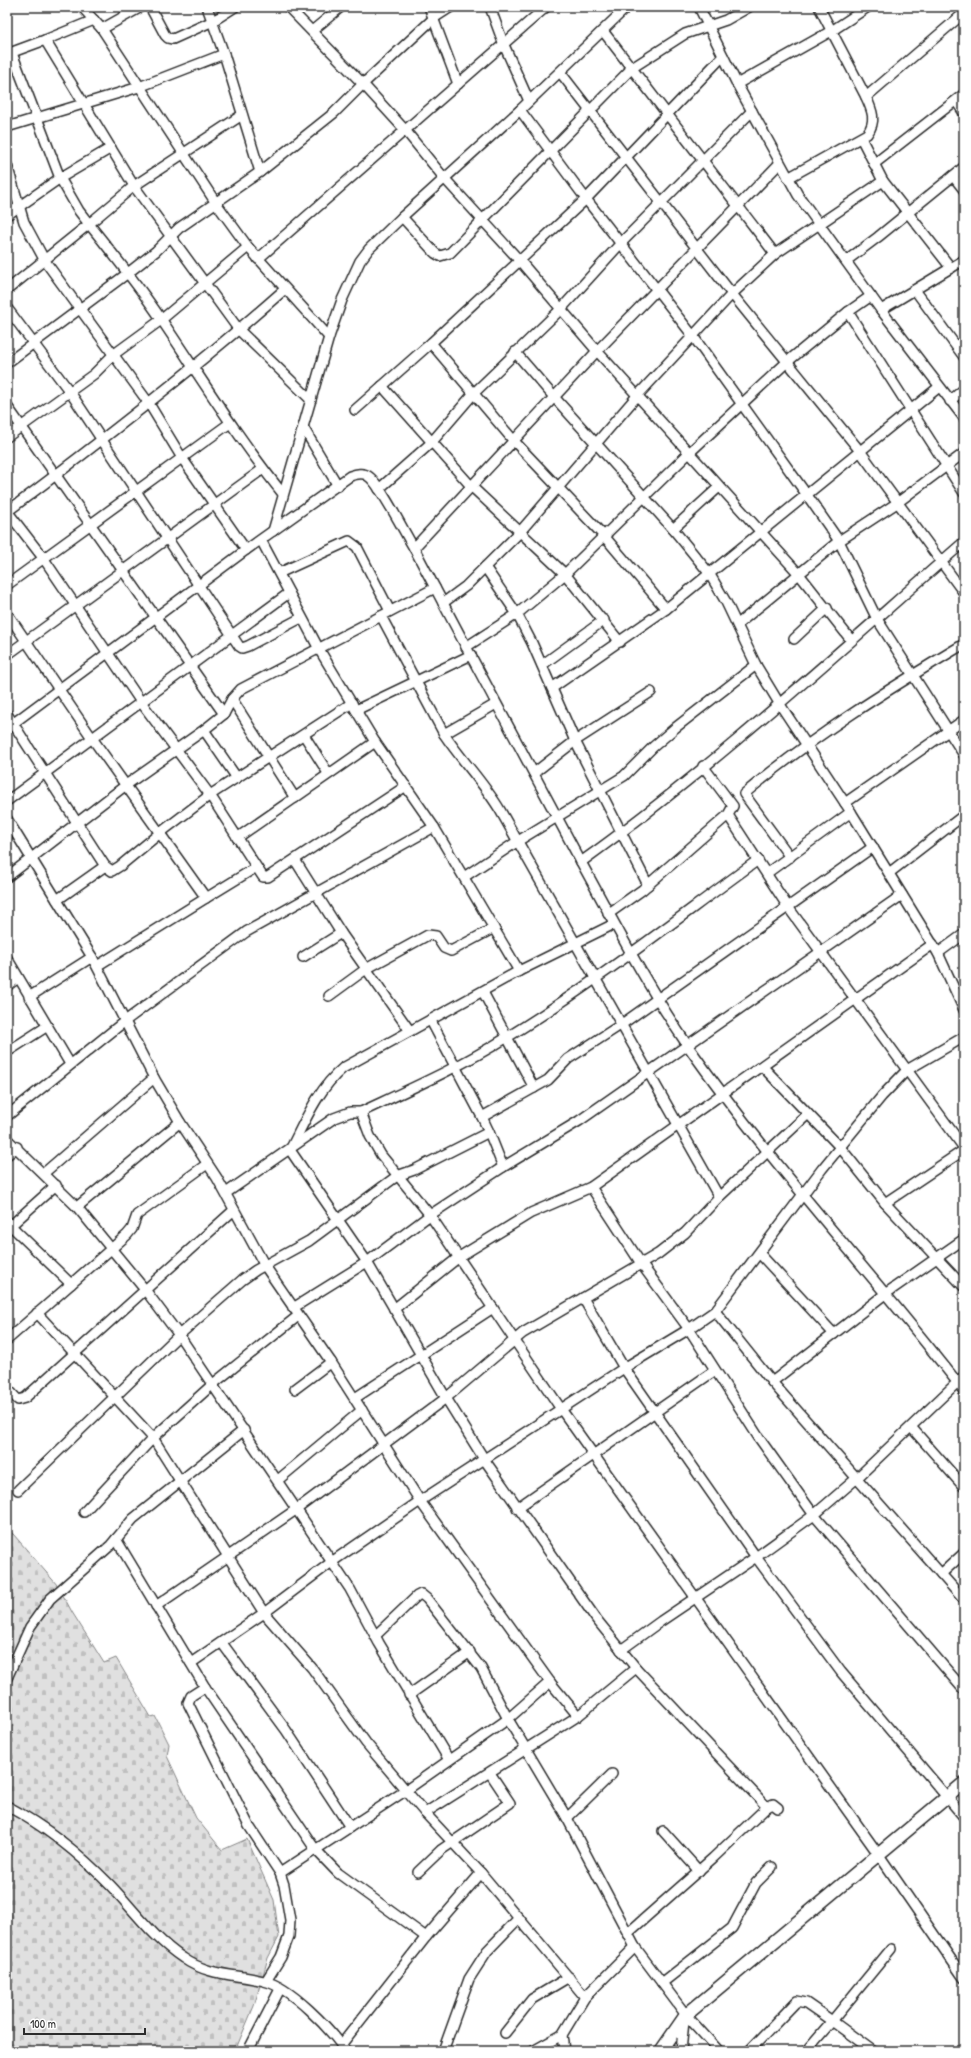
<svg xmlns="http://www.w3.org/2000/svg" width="971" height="2058" viewBox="0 0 971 2058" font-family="'Patrick Hand',sans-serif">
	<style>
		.cemetery { fill: url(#cemetery-stones); stroke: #868686 }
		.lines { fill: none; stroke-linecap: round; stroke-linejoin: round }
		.minor-casing { stroke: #2b2b2b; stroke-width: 12 }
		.tertiary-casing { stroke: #2b2b2b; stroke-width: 15 }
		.minor { stroke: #fff; stroke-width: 9 }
		.tertiary { stroke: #fff; stroke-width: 12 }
	</style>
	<defs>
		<pattern id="cemetery-stones" width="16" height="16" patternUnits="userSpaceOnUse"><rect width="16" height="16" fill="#e0e0e0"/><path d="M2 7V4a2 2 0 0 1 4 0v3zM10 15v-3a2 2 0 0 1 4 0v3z" fill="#c0c0c0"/></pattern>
	</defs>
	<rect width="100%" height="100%" fill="#fff"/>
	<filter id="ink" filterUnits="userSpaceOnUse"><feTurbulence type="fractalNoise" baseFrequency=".025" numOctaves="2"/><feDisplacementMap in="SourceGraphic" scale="8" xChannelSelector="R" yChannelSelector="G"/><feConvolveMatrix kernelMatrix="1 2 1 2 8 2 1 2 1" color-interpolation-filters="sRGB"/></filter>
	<g filter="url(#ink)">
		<polygon class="cemetery" points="7,1527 58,1586 72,1612 104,1663 116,1658 151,1717 155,1716 169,1744 167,1756 196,1818 222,1850 247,1839 274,1900 279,1937 268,1958 254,2006 235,2051 7,2051"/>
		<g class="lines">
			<g class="minor-casing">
				<g id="minor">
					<polyline points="82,7 102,29 216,203 248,247 329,337"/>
					<polyline points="150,7 165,35 168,38 173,39 213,21 235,7"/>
					<polyline points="207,7 224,54 260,172"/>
					<polyline points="288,7 363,84 405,130 445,179 520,261 597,351 799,574 851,640"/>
					<polyline points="429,7 458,84"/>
					<polyline points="490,7 504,45 529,101"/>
					<polyline points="699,7 737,84 798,195 881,310 964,418"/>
					<polyline points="819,7 866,97"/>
					<polyline points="94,20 45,40 134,186 239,330 311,400"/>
					<polyline points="102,29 141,7"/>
					<polyline points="312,31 341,7"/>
					<polyline points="603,31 775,254"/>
					<polyline points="12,53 60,178 111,148"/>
					<polyline points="7,54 45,40"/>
					<polyline points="560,72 732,294 860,451 964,593"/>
					<polyline points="737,84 833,30 868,7"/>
					<polyline points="956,101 964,113"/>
					<polyline points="520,110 586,199 693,336 807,495 839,541 877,619 964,755"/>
					<path d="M242 115 134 186 89 224C114 255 139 286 161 319 201 378 238 438 283 494"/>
					<polyline points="7,127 139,87 224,54"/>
					<polyline points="861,138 883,181 951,268"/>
					<polyline points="874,164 964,94"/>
					<polyline points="7,165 24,222 45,261 148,402 182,458 246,550"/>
					<polyline points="953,176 964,190"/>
					<path d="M788 178 867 134C877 121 872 110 866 97L964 13"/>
					<polyline points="7,215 60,178 79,211 89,224 7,290"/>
					<polyline points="402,217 435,253 440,256 450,253 632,68 685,34 726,20 749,7"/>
					<polyline points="258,259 546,7"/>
					<polyline points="846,261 878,237 964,167"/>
					<polyline points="915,290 964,357"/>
					<polyline points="7,308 70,392 239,646 242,648 248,646 301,618"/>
					<polyline points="881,310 964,260"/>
					<polyline points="848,312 871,296"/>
					<polyline points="431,343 514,441 604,536 666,609 552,688"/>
					<polyline points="515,352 554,397 673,529 709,573 726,602 756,665 779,703 851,812 938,953 964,1010"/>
					<polyline points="7,363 128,273 156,251 179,228 260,172 334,113 363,84 434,18 451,7"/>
					<polyline points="382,386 471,486 565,574 620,642"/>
					<polyline points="950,401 964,389"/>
					<polyline points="7,406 224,714"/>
					<polyline points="355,410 431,343 586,199 723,56"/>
					<polyline points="303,427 338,486"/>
					<polyline points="7,437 94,374 113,355 161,320 248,247"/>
					<polyline points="379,489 431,443 474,393 561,309 621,243 752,111"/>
					<path d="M7 509 8 511C103 440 196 368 285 289"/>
					<polyline points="7,511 44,559 141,702 210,795 263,877 268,877 406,786"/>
					<polyline points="673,529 719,487"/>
					<polyline points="273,531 329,337 342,300 360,261 369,249 402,217 520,110 627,7"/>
					<polyline points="261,540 319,649 375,742 434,827 519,971"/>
					<polyline points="414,548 597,351 779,164"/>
					<polyline points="485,567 517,614 532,643 575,741 648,885"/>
					<polyline points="279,573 349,541 357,547 390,611"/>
					<polyline points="7,585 230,423"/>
					<polyline points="443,603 466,586 519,533 637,396 732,294 775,254 883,181"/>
					<polyline points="666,609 939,387"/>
					<polyline points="7,613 92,738 206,898 255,868"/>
					<path d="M381 616 444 734C462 761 484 783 500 810L719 1197"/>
					<polyline points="738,624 839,541 897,503 964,453"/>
					<polyline points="794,639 827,608"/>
					<polyline points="466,647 517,614 565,574 689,453 787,362 848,312 964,493"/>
					<polyline points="7,655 263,469"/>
					<polyline points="542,665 604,620"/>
					<polyline points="232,699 295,798"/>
					<polyline points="356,710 471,655"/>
					<polyline points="7,714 105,866 112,871 120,866 160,833 210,795 352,703"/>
					<path d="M7 728 246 550 350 476C356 474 363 472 368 476 380 483 405 534 414 548 469 653 525 757 581 862 615 924 648 988 688 1046 773 1167 874 1275 964 1391"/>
					<polyline points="204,730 237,778"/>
					<polyline points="444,734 496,704"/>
					<polyline points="304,735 328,773"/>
					<polyline points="703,766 733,806 728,815 788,907 964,1148"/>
					<polyline points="534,773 575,741 651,692"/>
					<polyline points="7,801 289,593"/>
					<polyline points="845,803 964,720"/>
					<polyline points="7,819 92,957 154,1078 180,1122 217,1178 265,1266 331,1362 420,1501 550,1682 578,1716"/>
					<polyline points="237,838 375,742"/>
					<path d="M790 857 744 794C813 736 887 690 964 644"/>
					<polyline points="295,860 341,933 410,1031"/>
					<path d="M581 862C715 766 840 650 964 542"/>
					<polyline points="767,873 851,812"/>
					<polyline points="889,873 964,815"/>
					<polyline points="7,877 126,785 204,730 224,714 232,699 241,689 435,588"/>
					<polyline points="464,877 518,841 624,776 653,747 675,728 756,665"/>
					<polyline points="57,900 105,866"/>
					<polyline points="608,914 642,890 728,815"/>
					<path d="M614 924 519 971 343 1068C318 1089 305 1121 290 1150L367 1262 446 1398 484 1459 597 1620 636 1668 767 1807"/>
					<polyline points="938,953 964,934"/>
					<polyline points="303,957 341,933"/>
					<polyline points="7,958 70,1064"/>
					<polyline points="97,966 206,898"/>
					<polyline points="7,986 18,978"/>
					<polyline points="483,992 534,1088"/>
					<polyline points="329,996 366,969 428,935 436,936 444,948 451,951 494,928"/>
					<polyline points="29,997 92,957"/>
					<polyline points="431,1021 482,1117"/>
					<polyline points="7,1052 46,1027"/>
					<polyline points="762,1066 840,1147 885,1203 964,1287"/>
					<path d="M361 1112C410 1089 460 1067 506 1038 594 984 675 920 758 860"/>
					<polyline points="7,1116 125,1021 246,932 434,827"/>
					<polyline points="489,1132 503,1167"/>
					<polyline points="7,1139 77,1207 146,1291 179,1335 350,1589 379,1643 449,1760"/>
					<polyline points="7,1155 17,1147"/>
					<polyline points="44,1173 154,1078"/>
					<polyline points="591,1187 642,1265 689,1329 759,1438 814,1515 964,1690"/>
					<polyline points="226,1193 334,1118 350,1112 361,1112 370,1136 381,1155 430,1215 561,1409 879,1855 964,1978"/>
					<polyline points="885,1203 964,1150"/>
					<polyline points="77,1207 180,1122"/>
					<polyline points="7,1222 71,1284"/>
					<polyline points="7,1229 56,1185"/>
					<polyline points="760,1254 834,1334"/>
					<polyline points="583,1298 624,1368 756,1557 841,1672 964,1817"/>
					<polyline points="293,1308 367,1262 430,1215 503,1167 579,1121 902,895"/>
					<polyline points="394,1309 459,1257 531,1213 591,1187 933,944"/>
					<polyline points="715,1311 772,1382 964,1600"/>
					<polyline points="37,1313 153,1438 264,1613 312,1668 366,1743 425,1813 481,1873 585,1997"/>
					<polyline points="7,1340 127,1235 132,1229 137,1215 207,1164"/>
					<polyline points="772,1382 885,1294 964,1239"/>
					<polyline points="7,1388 18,1400 25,1398 234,1210"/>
					<polyline points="295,1389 331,1362"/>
					<polyline points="355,1398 493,1308"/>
					<polyline points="911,1427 964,1487"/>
					<polyline points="278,1480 362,1410"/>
					<polyline points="18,1490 179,1335 242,1280 256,1270 309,1241 397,1176 414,1170 489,1132 482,1117 548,1080 568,1059 622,1024 873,847"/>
					<polyline points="517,1508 714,1371"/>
					<polyline points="84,1512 153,1438 213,1384 298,1316"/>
					<polyline points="116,1539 205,1687 315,1849 338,1873 426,1937"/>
					<polyline points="941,1574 964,1553"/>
					<polyline points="156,1606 297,1509 446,1398 523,1333 658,1254 685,1233 719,1197 808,1114"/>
					<polyline points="375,1636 417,1596 421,1594 427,1599 481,1668 508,1719 567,1818 635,1947 686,2015 719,2051"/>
					<polyline points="222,1643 286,1730 350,1827"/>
					<polyline points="621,1650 661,1621 756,1557 814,1515 857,1478 964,1376"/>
					<polyline points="191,1663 264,1613 333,1561 420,1501 624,1368 689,1329 715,1311 822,1169 882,1096 907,1070 964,1037"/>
					<polyline points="7,1678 30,1627 50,1599 111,1545 133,1519 244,1430"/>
					<polyline points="205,1687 191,1696 188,1703 249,1826 280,1873 284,1885 290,1920 289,1936 281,1957 266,1981"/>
					<polyline points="409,1695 470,1652"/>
					<path d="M7 1806C45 1826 80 1854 110 1885 134 1910 154 1939 183 1958 208 1976 236 1974 264 1981 291 1987 330 2029 346 2051"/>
					<polyline points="425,1813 578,1716 636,1668"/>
					<polyline points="567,1818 612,1774"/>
					<polyline points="663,1831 699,1871"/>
					<polyline points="418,1872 441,1850 510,1803 490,1773"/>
					<polyline points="280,1873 405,1791 508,1719 550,1682"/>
					<polyline points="628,1933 713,1858 767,1807 773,1804 778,1808"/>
					<polyline points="662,1983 732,1928 756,1883 772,1867"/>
					<polyline points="505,2033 532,1999 569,1977"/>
					<polyline points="341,2045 426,1937 481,1873"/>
					<polyline points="248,2051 280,1989"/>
					<polyline points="443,2051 469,1979 487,1951 519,1918"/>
					<polyline points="533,2051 562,2035"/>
					<polyline points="564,2051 562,2035 585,1997 635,1947"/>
					<polyline points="681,2051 684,2021"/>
					<polyline points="749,2051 797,2001 806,2003 832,2021 891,1949"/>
					<polyline points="806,2051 832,2021 873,2051"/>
				</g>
			</g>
			<g class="tertiary-casing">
				<polyline id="tertiary" points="661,2051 686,2015 964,1783"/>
			</g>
			<use href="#minor" class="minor"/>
			<use href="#tertiary" class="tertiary"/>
		</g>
	</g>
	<rect width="971" height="2058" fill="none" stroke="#fff" stroke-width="24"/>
	<rect x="12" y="12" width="947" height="2034" fill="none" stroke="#2b2b2b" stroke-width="1.5" filter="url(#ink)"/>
	<path d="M24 2028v6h121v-6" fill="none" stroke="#2b2b2b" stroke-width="2"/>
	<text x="30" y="2028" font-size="12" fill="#2b2b2b" stroke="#ffffff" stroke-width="3" paint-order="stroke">100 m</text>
</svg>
